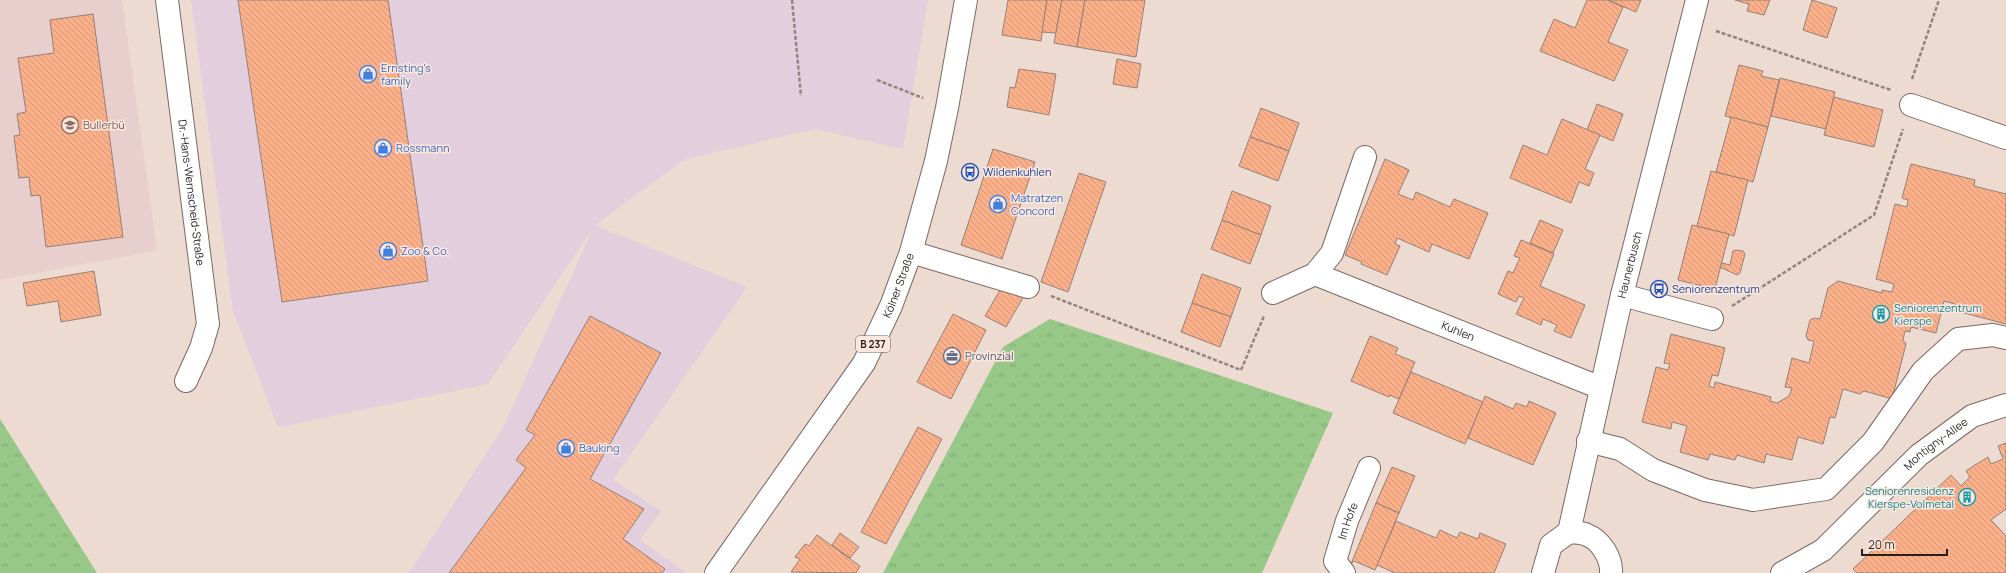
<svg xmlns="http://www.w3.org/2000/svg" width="2006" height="573" viewBox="0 0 2006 573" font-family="Manrope,sans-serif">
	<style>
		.commercial { fill: #e2cedd }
		.education { fill: #e8cecc }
		.grass { fill: url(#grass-tufts) }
		.building { fill: url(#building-back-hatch); stroke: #938179 }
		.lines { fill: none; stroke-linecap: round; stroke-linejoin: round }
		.minor-casing { stroke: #7a6961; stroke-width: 24 }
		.major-casing { stroke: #7a6961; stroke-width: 24 }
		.path { stroke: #92857f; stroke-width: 2.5; stroke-dasharray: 4 2; stroke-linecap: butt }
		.minor { stroke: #fff; stroke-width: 22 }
		.major { stroke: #fff; stroke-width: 22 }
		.labels { text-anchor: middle; stroke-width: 3; stroke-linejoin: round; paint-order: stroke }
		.shield { fill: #fbe7de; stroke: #665b56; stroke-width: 1 }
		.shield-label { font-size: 10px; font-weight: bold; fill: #261f1c }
		.shop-label { font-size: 11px; fill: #366cbe; stroke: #fbe7de; text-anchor: start }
		.education-label { font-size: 11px; fill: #785e54; stroke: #fbe7de; text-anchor: start }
		.transit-label { font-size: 11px; fill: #164399; stroke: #fbe7de; text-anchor: start }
		.street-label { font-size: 11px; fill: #261f1c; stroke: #fbe7de }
		.culture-label { font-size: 11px; fill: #0d838f; stroke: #fbe7de; text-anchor: start }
		.service-label { font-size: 11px; fill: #4e5e75; stroke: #fbe7de; text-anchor: start }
	</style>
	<defs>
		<pattern id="grass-tufts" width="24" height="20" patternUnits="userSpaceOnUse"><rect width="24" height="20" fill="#97c888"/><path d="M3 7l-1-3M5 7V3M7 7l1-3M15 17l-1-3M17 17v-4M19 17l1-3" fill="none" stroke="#82ab75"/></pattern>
		<pattern id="building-back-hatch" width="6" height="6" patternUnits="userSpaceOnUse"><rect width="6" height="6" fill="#fbb089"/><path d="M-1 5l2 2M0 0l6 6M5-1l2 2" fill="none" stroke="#d79776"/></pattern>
	</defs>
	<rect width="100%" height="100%" fill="#eddad1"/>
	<polygon class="commercial" points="191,0 928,0 903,149 816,129 685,159 595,225 747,287 613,480 661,511 640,540 686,573 409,573 504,426 593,228 488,384 278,427 233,311"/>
	<polygon class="education" points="0,0 122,0 157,250 0,280"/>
	<g class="grass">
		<polygon points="1050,319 1333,413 1262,573 883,573 1003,347"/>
		<polygon points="0,419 97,573 0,573"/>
	</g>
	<g class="building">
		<polygon points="238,0 388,0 428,281 282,302"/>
		<polygon points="1008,0 1047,0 1041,41 1002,35"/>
		<polygon points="1047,0 1062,0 1056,33 1042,32"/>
		<polygon points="1062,0 1085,0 1077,47 1054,43"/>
		<polygon points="1085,0 1145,0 1136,57 1077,47"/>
		<polygon points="1587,0 1608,0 1623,7 1608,42 1628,50 1614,81 1540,51 1554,19 1575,28"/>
		<polygon points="1608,0 1641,0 1636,12"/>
		<polygon points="1735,0 1770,0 1764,15 1747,11 1749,4"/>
		<polygon points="1812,0 1837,8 1827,38 1803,30"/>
		<polygon points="93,14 123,237 46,247 40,195 31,196 29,177 19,178 14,136 20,135 17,114 26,112 18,58 54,53 50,20"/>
		<polygon points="1117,59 1141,64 1137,88 1113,84"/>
		<polygon points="1739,65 1763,71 1761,76 1779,80 1768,127 1725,116"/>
		<polygon points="1019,69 1056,74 1049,115 1007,107 1010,87 1015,88"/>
		<polygon points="1780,78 1835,92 1826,129 1771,116"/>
		<polygon points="1834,97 1883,110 1874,147 1824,135"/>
		<polygon points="1597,104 1623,114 1613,141 1587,130"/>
		<polygon points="1261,108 1299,123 1289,151 1250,137"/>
		<polygon points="1731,117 1768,127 1753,182 1716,172"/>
		<polygon points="1562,119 1600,135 1585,169 1594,173 1589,186 1579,182 1571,203 1510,178 1523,145 1547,155"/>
		<polygon points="1250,137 1289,151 1278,181 1239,166"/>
		<polygon points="993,149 1035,162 1002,259 961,245"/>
		<polygon points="1385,159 1409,170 1398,194 1413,200 1416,192 1450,207 1454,199 1488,213 1469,259 1432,244 1429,252 1397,238 1395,244 1400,246 1387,275 1361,264 1362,262 1345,255"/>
		<polygon points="1911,164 1975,180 1974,186 2006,194 2006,324 1953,310 1955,304 1944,301 1936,333 1911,327 1910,332 1905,331 1903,340 1906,344 1893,395 1889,398 1864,391 1860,394 1843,389 1835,418 1830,417 1823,444 1798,437 1792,460 1766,454 1764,463 1737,455 1735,460 1710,454 1708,460 1680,452 1687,426 1672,422 1671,429 1642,422 1656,367 1668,370 1670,364 1664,363 1671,334 1725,348 1718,376 1712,375 1709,386 1714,388 1715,382 1771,397 1770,401 1777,403 1789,396 1792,388 1785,387 1792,358 1809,363 1814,341 1808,340 1806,336 1810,320 1814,318 1820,319 1828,288 1838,281 1882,293 1882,290 1892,292 1894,284 1876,279 1895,204 1907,207 1908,200 1902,198"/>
		<polygon points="1711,171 1748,180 1734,236 1697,226"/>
		<polygon points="1079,173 1106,182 1068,292 1041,282"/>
		<polygon points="1232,191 1271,206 1261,235 1222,220"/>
		<polygon points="1222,220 1261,235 1250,264 1211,249"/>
		<polygon points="1540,220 1563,230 1553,253 1530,243"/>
		<polygon points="1692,225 1729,234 1715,289 1678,280"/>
		<polygon points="1521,240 1554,254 1540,286 1585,305 1571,338 1554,331 1557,325 1543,319 1541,325 1516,314 1524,298 1519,296 1516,302 1498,294 1508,271 1513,273 1520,258 1514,256"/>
		<polygon points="1736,250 1743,251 1745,254 1740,273 1737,275 1720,267 1722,263 1730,265 1733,251"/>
		<polygon points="94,271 101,315 61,322 58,301 27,306 23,283"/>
		<polygon points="1202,274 1241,288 1231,317 1192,303"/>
		<polygon points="1003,285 1024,296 1006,327 985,316"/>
		<polygon points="1192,303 1231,317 1220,347 1181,332"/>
		<polygon points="953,314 986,330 951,399 917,382"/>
		<polygon points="590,316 661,353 590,479 644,509 623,539 665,569 662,573 449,573 526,468 516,460 535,435 526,430"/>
		<polygon points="1370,336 1398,348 1395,354 1415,362 1399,399 1389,395 1389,397 1351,381"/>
		<polygon points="1411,372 1483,402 1465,444 1393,413"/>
		<polygon points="1485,396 1513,409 1516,403 1527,407 1529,401 1556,413 1533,465 1468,438"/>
		<polygon points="918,427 942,439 886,544 861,532"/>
		<polygon points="2006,443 2006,509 1991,520 2006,536 2006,573 1857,573 1853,569 1951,475 1961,486 1970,477 1966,471 1975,465 1988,457 1991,464 2003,459 1998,446"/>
		<polygon points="1392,467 1415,476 1399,513 1376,503"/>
		<polygon points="1376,503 1399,513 1375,570 1354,561 1351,564"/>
		<polygon points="1396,521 1436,538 1440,530 1457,538 1460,532 1478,539 1480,533 1506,544 1494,573 1395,573 1377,565"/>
		<polygon points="840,533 859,547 850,558 832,545"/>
		<polygon points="817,535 860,566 856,573 791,572 800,559 795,557 805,544 809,546"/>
	</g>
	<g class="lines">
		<g class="minor-casing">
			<g id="minor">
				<path id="s1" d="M167 0 208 324 201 348 186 381"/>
				<polyline points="1911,105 2006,138"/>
				<polyline points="911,252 1028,287"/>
				<path id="s2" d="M1315 274 1601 388"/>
				<polyline points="1273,293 1315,274 1332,253 1365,157"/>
				<polyline points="1622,295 1712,319"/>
				<polyline points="1588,441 1620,449 1653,470 1705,490 1753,500 1826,489 1873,442 1923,371 1958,339 1993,335 2006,338"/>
				<path id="s3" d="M1569 532 1622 295 1697 0"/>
				<path id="s4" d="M1344 573 1335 561 1347 521 1369 468"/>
				<path d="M1543 573 1551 545 1569 532C1574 533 1582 532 1587 535 1601 540 1612 559 1611 573"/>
				<path id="s5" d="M1782 573 1823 550 1919 455 1972 416 2006 405"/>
			</g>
		</g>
		<g class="major-casing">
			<g id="major">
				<path id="s6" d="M716 573 864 363 891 306 911 252 936 161 947 108 966 0"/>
			</g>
		</g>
		<g class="path">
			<polyline points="792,0 801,96"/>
			<polyline points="1716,31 1891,90"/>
			<polyline points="1912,79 1939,0"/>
			<polyline points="877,80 923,98"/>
			<polyline points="1051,296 1241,370 1264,316"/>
			<polyline points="1732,306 1874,215 1903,129"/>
		</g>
		<use href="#minor" class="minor"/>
		<use href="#major" class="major"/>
	</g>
	<defs>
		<g id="shop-ring" transform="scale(0.9)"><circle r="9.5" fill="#fbe7de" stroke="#3f7fe0" stroke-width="1.5"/><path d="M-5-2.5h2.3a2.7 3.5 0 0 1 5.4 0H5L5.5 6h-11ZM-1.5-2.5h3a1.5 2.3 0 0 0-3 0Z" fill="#3f7fe0"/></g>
		<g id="school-ring" transform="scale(0.9)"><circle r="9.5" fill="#fbe7de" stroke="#8d6e63" stroke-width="1.5"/><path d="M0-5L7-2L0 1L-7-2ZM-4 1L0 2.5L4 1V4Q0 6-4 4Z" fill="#8d6e63"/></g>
		<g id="bus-ring" transform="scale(0.9)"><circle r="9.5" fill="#fbe7de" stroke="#1a4fb4" stroke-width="1.5"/><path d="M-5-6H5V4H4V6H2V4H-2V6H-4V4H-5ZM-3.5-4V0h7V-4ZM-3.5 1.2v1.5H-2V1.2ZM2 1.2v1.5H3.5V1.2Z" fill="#1a4fb4"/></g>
		<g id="building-ring" transform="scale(0.9)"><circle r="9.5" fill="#fbe7de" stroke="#0f9aa8" stroke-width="1.5"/><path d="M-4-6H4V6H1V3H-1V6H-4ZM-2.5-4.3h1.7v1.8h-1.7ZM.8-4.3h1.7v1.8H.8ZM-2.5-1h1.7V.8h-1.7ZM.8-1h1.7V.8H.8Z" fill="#0f9aa8"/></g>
		<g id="office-ring" transform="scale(0.9)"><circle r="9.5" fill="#fbe7de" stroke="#5c6f8a" stroke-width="1.5"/><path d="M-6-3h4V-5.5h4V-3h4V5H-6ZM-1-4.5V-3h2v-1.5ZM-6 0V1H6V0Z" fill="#5c6f8a"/></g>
	</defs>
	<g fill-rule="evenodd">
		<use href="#shop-ring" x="368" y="74"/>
		<use href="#school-ring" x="70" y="125"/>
		<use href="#shop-ring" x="383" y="148"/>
		<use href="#bus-ring" x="970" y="172"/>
		<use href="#shop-ring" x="998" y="204"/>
		<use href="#shop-ring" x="388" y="251"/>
		<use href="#bus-ring" x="1659" y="289"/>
		<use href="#building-ring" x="1881" y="314"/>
		<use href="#office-ring" x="952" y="356"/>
		<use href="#shop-ring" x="566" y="448"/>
		<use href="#building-ring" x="1967" y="497"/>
	</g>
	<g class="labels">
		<rect class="shield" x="856" y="336" width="34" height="16" rx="3"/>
		<g class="shield-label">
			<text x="873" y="348">B 237</text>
		</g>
		<g class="shop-label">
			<text x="381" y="72">Ernsting's<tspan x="381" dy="13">family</tspan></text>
			<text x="396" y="152">Rossmann</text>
			<text x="1011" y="202">Matratzen<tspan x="1011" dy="13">Concord</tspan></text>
			<text x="401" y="255">Zoo &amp; Co.</text>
			<text x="579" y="452">Bauking</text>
		</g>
		<g class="education-label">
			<text x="83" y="129">Bullerbü</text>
		</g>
		<g class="transit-label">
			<text x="983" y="176">Wildenkuhlen</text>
			<text x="1672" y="293">Seniorenzentrum</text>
		</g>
		<g class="street-label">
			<text dy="4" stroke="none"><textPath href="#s1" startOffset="194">Dr.-Hans-Wernscheid-Straße</textPath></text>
			<text dy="4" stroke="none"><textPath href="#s3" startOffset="274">Haunerbusch</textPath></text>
			<text dy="4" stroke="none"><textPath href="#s6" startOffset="342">Kölner Straße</textPath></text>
			<text dy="4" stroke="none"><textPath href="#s2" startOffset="154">Kuhlen</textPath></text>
			<text dy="4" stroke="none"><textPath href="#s5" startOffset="202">Montigny-Allee</textPath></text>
			<text dy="4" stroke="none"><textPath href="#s4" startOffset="57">Im Hofe</textPath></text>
		</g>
		<g class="culture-label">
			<text x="1894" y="312">Seniorenzentrum<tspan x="1894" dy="13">Kierspe</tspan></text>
			<text x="1954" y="495" text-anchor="end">Seniorenresidenz<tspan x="1954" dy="13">Kierspe-Volmetal</tspan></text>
		</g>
		<g class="service-label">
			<text x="965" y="360">Provinzial</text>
		</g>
	</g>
	<path d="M1862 549v6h85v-6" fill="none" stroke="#261f1c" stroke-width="2"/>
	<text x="1868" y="549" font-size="12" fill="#261f1c" stroke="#fbe7de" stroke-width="3" paint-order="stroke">20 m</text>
</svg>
